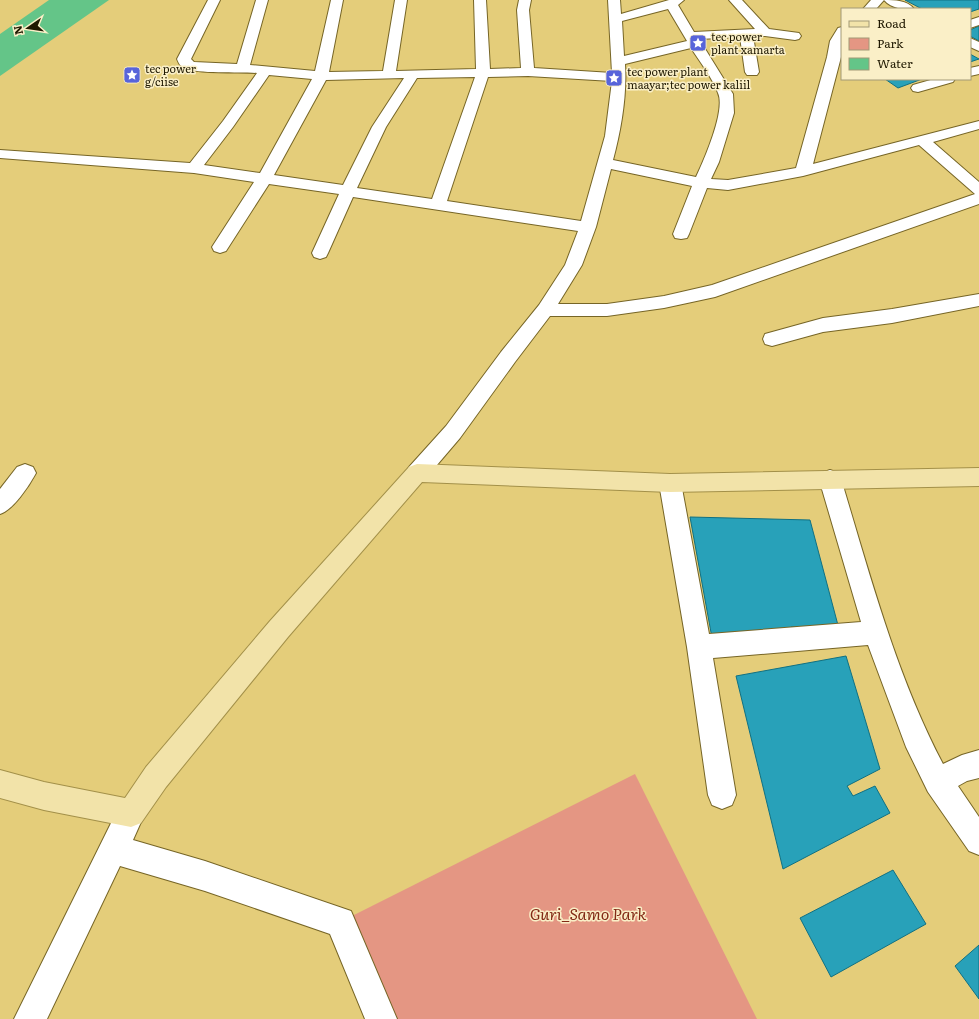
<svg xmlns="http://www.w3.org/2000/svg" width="979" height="1019" viewBox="0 0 979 1019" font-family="Literata,serif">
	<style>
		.green { fill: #e49683 }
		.water { fill: #64c588 }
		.building { fill: #28a1b9; stroke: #107082 }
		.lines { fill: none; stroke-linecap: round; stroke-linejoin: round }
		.minor-casing { stroke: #766526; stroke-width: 2 }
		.major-casing { stroke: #a39049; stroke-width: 2 }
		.minor { fill: #fff; fill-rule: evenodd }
		.major { fill: #f2e3a9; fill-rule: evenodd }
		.labels { text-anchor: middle; stroke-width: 3; stroke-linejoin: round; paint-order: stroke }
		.far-poi-label { font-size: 11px; fill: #1f1800; stroke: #faefc7; text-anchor: start }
		.near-park-label { font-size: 16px; font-style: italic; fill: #832a16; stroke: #faefc7 }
	</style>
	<rect width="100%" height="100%" fill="#e4cd7a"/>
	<polygon class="green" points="635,774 757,1019 381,1019 340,922"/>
	<polygon class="water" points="49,0 109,0 0,76 0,34"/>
	<g class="building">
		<polygon points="905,0 979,0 979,9 970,12 970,9 922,9"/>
		<polygon points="979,26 979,41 970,36 970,30"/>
		<polygon points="970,54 979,59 970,62"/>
		<polygon points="885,79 922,79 898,88"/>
		<polygon points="690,517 810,520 839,629 791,627 793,637 712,638"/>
		<polygon points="846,656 880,769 847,786 853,796 875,786 890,813 783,869 736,676"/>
		<polygon points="893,870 926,924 831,977 800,918"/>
		<polygon points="979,945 979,999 955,966"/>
	</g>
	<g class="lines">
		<g class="minor-casing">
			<g id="minor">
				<path d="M208 0H220L191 59 194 62 237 64 256 0H268L250 65 315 71 331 0H343L329 72 383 71 395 0H407L396 71 476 69 474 0H486L490 69 521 68 517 10 519 0H531L529 10 534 68 612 73 608 0H620L621 14 669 0H684L678 5 694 32 755 29 729 0H742L769 29 799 33 801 36 799 39 795 40 765 36H753L759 72 757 75H747L745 72 740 37 699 39 733 94 734 113 719 162 711 179 728 180 796 168 827 57 830 41 838 28 842 27 841 57 813 164 979 121V129L933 142 979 182V204L715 297 664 308 607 316H550L515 362 460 438 425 479 417 482 409 479 406 473 409 467 446 426 501 352 539 305 565 265 578 231 353 197 328 253 326 257 320 259 314 257 312 253 339 194 269 184 226 251 220 253 214 251 212 247 254 182 194 173 0 158V150L190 163 223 121 257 73C240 72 197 74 185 68 180 66 179 64 177 59ZM668 9 687 41 624 56 622 21ZM691 48C700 62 712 77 718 93 726 110 704 160 696 177L613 160C621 130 627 96 625 64ZM269 75 312 79 260 173 204 165 233 127ZM528 76 612 81 605 136 581 221 447 201 488 77ZM475 77 432 199 357 188 386 127 417 78ZM404 78 372 127 343 185 274 175 326 80ZM919 145 975 194 712 285 664 296 607 304H558L582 265 596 227 611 169 692 186 673 234 675 238 681 239 687 238 689 234 707 188 728 190 803 176Z"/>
				<polygon points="871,0 884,0 876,9 863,9"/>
				<path d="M884 0C895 0 907 0 914 9 903 9 892 9 884 0Z"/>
				<polygon points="979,17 979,25 970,28 970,20"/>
				<polygon points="970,38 979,42 979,51 970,47"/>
				<polygon points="979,66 979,74 970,76 970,68"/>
				<polygon points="934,79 955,79 953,82 918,92 913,91 911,88 913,85"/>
				<polygon points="979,294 979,306 892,323 823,332 772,346 765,344 763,339 765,334 823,318 892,309"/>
				<path d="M25 464 33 467 36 473C29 486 13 510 0 514V489L17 467Z"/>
				<path d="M830 470 838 473 841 479C870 575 896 675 943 764L962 755 979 750V778L967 781 958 786 979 817V855L969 851 928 792 906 747 868 645 713 658 736 795 732 805 722 809 712 805 708 795 687 647 659 483 662 477 670 474 678 477 681 483 709 634 861 622 819 479 822 473Z"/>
				<polygon points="131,799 141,803 145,813 133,840 205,861 351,911 397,1019 365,1019 330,934 205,891 120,866 47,1019 14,1019 121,803"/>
			</g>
		</g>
		<g class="major-casing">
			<polygon id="major" points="417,464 670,474 979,468 979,486 670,492 422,482 288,637 166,787 141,823 131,827 44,810 0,798 0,770 44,782 125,798 146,767 270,621 409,467"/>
		</g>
		<use href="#minor" class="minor"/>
		<use href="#major" class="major"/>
	</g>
	<defs>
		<g id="sight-square" transform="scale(0.9)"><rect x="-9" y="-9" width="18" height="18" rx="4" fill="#5764da" stroke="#faefc7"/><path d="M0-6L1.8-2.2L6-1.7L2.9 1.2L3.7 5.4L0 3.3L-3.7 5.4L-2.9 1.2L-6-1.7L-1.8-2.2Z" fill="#fff"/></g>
	</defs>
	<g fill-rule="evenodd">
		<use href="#sight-square" x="698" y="43"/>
		<use href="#sight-square" x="132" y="75"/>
		<use href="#sight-square" x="614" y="78"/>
	</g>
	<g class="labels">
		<g class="far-poi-label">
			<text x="711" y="41">tec power<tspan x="711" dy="13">plant xamarta</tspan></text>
			<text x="145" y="73">tec power<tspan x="145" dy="13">g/ciise</tspan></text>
			<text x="627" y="76">tec power plant<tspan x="627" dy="13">maayar;tec power kaliil</tspan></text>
		</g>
		<g class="near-park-label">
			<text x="588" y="920">Guri_Samo Park</text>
		</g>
	</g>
	<rect x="841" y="8" width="130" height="72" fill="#faefc7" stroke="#a29977"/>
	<rect x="849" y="21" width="20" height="6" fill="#f2e3a9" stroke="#a29977"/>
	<text x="877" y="28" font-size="12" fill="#1f1800">Road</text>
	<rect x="849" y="38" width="20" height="12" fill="#e49683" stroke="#a29977"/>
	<text x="877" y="48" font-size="12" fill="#1f1800">Park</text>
	<rect x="849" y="58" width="20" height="12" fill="#64c588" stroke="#a29977"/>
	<text x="877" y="68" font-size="12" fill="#1f1800">Water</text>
	<g transform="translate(28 28) rotate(257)" stroke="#faefc7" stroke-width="3" paint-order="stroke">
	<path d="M0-3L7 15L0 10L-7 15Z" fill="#1f1800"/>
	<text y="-6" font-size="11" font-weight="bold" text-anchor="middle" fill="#1f1800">N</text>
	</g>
</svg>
